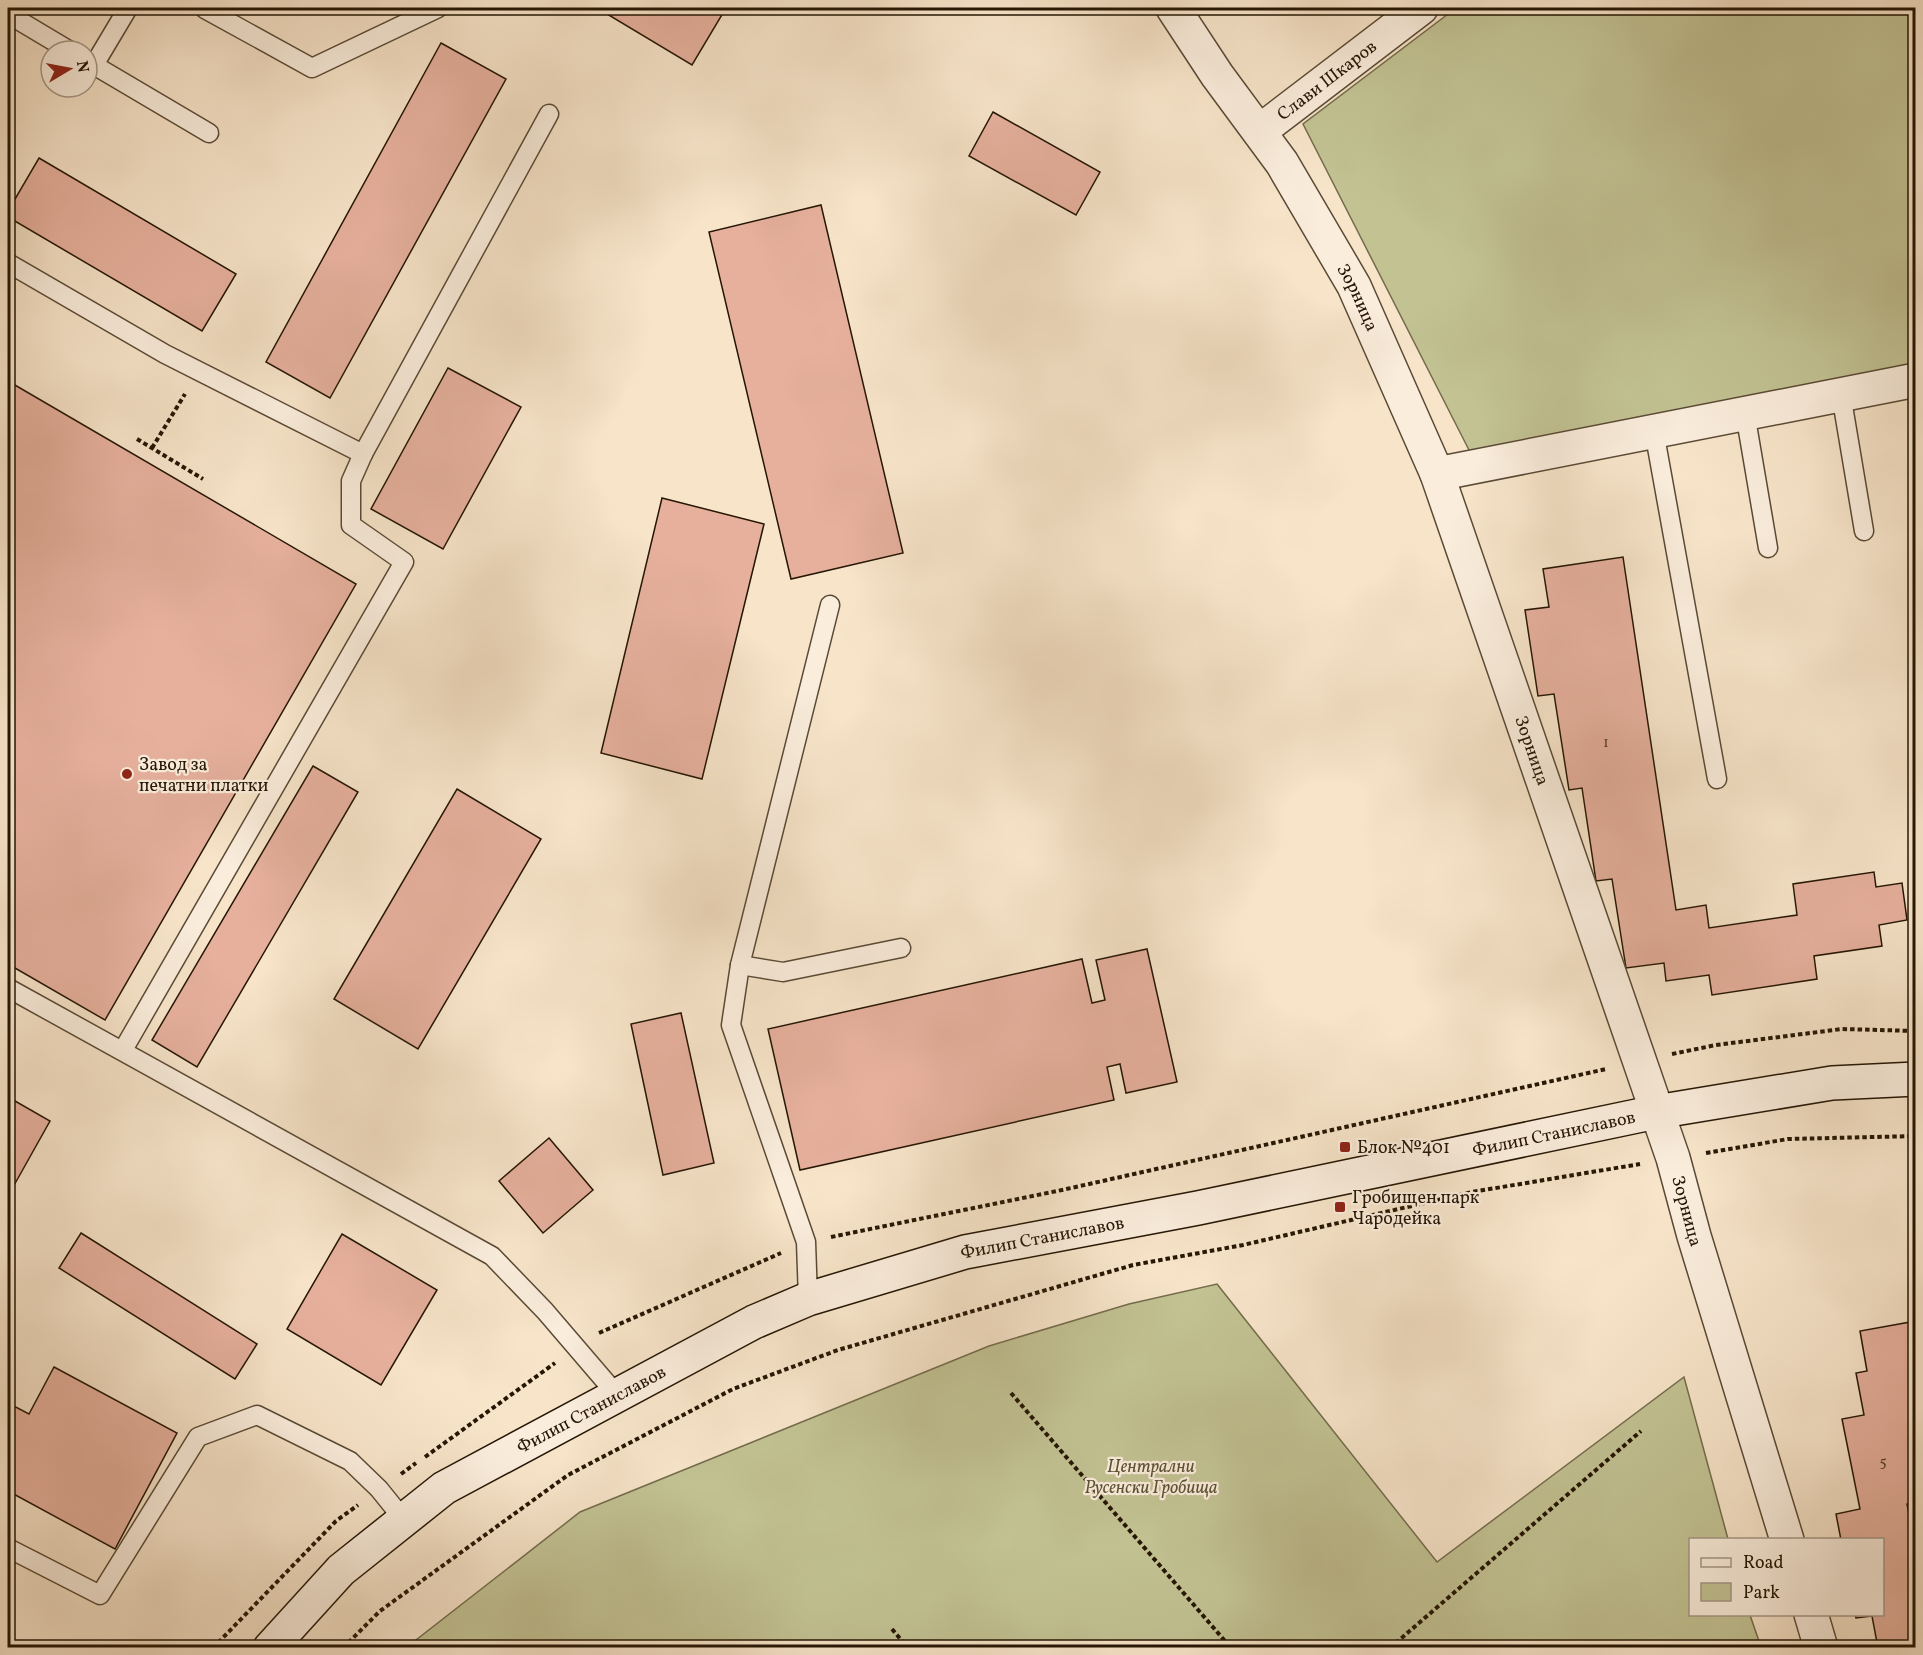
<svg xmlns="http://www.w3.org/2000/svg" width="1923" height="1655" viewBox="0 0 1923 1655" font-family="Vollkorn,serif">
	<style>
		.green { fill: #c2c293; stroke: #746c4c; stroke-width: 1.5 }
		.building { fill: #e6b09d; stroke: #251604; stroke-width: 1.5 }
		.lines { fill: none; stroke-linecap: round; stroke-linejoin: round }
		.lane-casing { stroke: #5a4a35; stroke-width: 21 }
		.street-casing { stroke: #5a4a35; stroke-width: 36 }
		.secondary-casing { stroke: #251604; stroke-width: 36 }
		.path { stroke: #251604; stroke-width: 4; stroke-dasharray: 4.5 3; stroke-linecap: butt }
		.lane { stroke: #faeddc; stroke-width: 18 }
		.street { stroke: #faeddc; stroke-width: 33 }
		.secondary { stroke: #faeddc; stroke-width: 33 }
		.poi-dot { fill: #8f2418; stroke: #faeddc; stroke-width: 2 }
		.labels { text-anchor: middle; stroke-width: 4.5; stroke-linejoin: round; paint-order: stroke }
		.number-label { font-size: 15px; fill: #553c2a }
		.street-label { font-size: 18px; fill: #251604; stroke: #faeddc }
		.poi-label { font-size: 18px; fill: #251604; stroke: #faeddc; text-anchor: start }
		.park-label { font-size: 18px; font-style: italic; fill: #5c5236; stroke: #faeddc }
	</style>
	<rect width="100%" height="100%" fill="#f7e4c9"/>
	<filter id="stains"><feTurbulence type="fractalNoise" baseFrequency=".00333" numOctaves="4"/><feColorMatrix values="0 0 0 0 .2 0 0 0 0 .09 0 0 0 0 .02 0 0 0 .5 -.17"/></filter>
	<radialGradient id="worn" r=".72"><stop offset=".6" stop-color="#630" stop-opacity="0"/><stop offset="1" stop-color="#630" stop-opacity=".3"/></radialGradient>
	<g class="green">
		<polygon points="1456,8 1915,8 1915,370 1470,452 1303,124"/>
		<polygon points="1217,1284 1437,1562 1684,1377 1728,1539 1690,1540 1690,1614 1750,1615 1761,1647 407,1647 580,1512 989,1346 1129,1304"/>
	</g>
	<g class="building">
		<polygon points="597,8 726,8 692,65"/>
		<polygon points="441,43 506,79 330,398 266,362"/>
		<polygon points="993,112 1100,172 1076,215 969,156"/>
		<polygon points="39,158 236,274 202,331 8,217 8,211"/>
		<polygon points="821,205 903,553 791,579 709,232"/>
		<polygon points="448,368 521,407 443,549 371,509"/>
		<polygon points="8,381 356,584 105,1020 8,964"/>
		<polygon points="662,498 764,524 702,779 601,753"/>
		<polygon points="1623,557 1676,910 1706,905 1709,928 1797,915 1793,884 1874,872 1876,887 1902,883 1907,920 1879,925 1882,946 1814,956 1817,979 1712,995 1709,975 1666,981 1664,963 1626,968 1612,879 1596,881 1582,788 1569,790 1554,694 1538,696 1525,610 1549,607 1543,569"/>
		<polygon points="313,766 358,792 197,1067 152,1040"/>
		<polygon points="457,789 541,839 418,1049 334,999"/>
		<polygon points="1147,949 1177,1082 1126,1093 1120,1064 1107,1067 1114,1100 800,1170 768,1029 1082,959 1092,1003 1105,1000 1096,960"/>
		<polygon points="681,1013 714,1163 663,1175 631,1024"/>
		<polygon points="8,1097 50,1121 8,1196"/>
		<polygon points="549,1138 593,1190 543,1233 499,1181"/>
		<polygon points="81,1233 257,1344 235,1379 59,1268"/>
		<polygon points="342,1234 437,1290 381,1385 287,1329"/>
		<polygon points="1916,1321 1916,1502 1907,1504 1916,1550 1916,1648 1878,1648 1872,1616 1856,1618 1855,1614 1882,1614 1882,1540 1841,1540 1836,1514 1860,1509 1842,1419 1864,1415 1856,1373 1867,1371 1860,1331"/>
		<polygon points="54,1367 177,1433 115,1549 8,1491 8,1403 29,1414"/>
	</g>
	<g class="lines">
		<g class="lane-casing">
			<g id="lane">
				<polyline points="205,9 312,68 438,8"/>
				<polyline points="8,14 70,51"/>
				<polyline points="87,61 209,133"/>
				<polyline points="94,65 128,8"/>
				<polyline points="8,263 165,354 363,454 351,481 351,525 404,562 123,1050"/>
				<polyline points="1841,394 1864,531"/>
				<polyline points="1745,413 1768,548"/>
				<polyline points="1654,431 1717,779"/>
				<polyline points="363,454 549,114"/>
				<polyline points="740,965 783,972 901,948"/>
				<polyline points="8,988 492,1256 545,1311 617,1395"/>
				<polyline points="808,1299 806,1242 731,1025 740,965 830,605"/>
				<polyline points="8,1548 100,1595 198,1437 257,1415 350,1461 379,1489 404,1520"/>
			</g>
		</g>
		<g class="street-casing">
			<g id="street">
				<path id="s1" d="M1173 8 1217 75 1282 163 1354 286 1437 474 1673 1158 1694 1236 1787 1540"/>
				<path id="s2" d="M1260 131 1421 8"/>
				<polyline points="1437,474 1916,380"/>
				<polyline points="1811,1614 1821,1648"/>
			</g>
		</g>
		<g class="secondary-casing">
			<g id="secondary">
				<path id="s3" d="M270 1648 341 1570 444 1488 754 1322 808 1299 965 1252 1198 1208 1656 1112 1832 1083 1916 1079"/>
			</g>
		</g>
		<g class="path">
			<polyline points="137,439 203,479"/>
			<polyline points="152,448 185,394"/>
			<polyline points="1672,1054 1716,1045 1842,1029 1916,1031"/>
			<polyline points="1706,1153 1788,1139 1916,1136"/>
			<polyline points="831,1237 1062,1190 1606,1069"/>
			<polyline points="599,1333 781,1253"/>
			<polyline points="1011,1393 1231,1648"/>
			<polyline points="425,1457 555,1363"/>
			<polyline points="401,1474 416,1463"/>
			<polyline points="892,1629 908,1648"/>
			<polyline points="213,1648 336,1521 358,1505"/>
			<polyline points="343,1648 380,1611 568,1475 733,1389 838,1350 1133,1265 1243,1245 1472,1192 1640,1164"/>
			<polyline points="1390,1648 1641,1431"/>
		</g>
		<use href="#lane" class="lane"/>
		<use href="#street" class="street"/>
		<use href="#secondary" class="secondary"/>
	</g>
	<g class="poi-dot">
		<circle cx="127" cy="774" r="6"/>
		<rect x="1339" y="1141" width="12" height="12" rx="3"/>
		<rect x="1334" y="1201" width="12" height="12" rx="3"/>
	</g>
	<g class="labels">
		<g class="number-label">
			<text x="1606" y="747">1</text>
			<text x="1883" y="1466">5</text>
		</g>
		<g class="street-label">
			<text dy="6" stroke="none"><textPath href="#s2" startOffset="84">Слави Шкаров</textPath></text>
			<text dy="6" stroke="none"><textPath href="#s1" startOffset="344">Зорница</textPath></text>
			<text dy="6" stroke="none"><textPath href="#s1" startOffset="830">Зорница</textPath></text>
			<text dy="6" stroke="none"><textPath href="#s3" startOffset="1412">Филип Станиславов</textPath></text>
			<text dy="6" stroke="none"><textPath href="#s1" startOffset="1316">Зорница</textPath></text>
			<text dy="6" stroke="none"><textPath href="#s3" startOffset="890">Филип Станиславов</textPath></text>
			<text dy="6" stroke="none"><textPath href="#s3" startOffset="404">Филип Станиславов</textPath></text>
		</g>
		<g class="poi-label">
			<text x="139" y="770">Завод за<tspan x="139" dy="21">печатни платки</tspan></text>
			<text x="1357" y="1153">Блок №401</text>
			<text x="1352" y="1203">Гробищен парк<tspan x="1352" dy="21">Чародейка</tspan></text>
		</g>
		<g class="park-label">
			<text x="1151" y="1472">Централни<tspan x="1151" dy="21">Русенски Гробища</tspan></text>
		</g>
	</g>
	<rect width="1923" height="1655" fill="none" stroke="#f7e4c9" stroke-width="30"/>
	<rect x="9" y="9" width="1905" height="1637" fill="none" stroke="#251604" stroke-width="3"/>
	<rect x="15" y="15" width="1893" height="1625" fill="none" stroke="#251604" stroke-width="1.5"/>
	<rect x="1689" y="1538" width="195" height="78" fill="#faeddc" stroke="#a59786" stroke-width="1.5"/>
	<rect x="1701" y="1558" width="30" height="9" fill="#faeddc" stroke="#a59786" stroke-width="1.5"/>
	<text x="1743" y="1568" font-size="18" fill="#251604">Road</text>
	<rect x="1701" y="1583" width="30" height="18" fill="#c2c293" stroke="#a59786" stroke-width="1.5"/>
	<text x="1743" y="1598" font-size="18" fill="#251604">Park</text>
	<g transform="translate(69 69) rotate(80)"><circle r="28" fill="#faeddc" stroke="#a59786" stroke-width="1.5"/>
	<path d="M0-4.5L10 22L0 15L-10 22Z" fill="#8f2418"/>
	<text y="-9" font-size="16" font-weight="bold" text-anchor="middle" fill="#251604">N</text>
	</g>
	<rect width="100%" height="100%" filter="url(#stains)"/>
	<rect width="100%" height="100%" fill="url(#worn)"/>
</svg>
